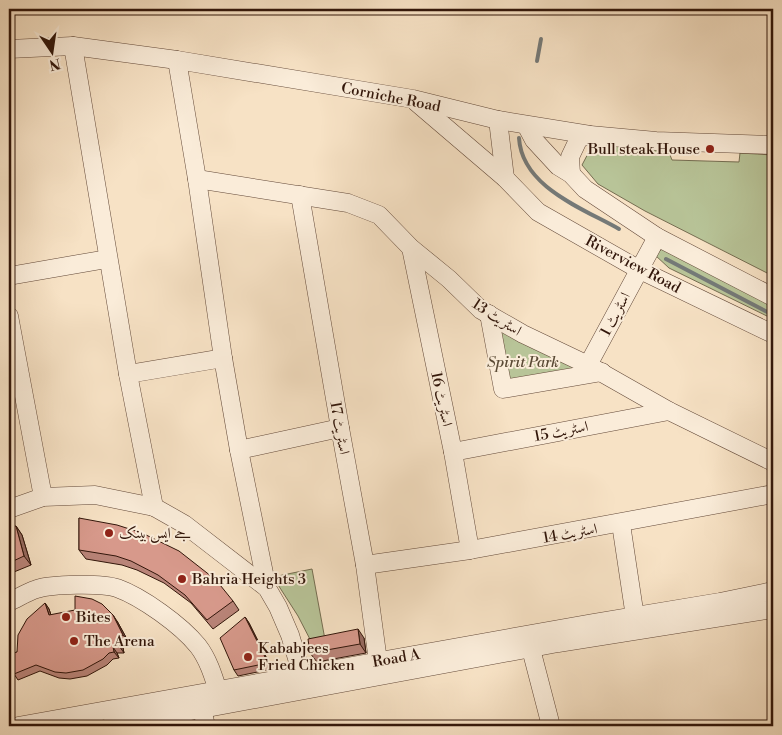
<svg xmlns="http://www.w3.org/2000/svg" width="782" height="735" viewBox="0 0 782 735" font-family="'Libre Bodoni',Amiri,serif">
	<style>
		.green { fill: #b8c498; stroke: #756d51 }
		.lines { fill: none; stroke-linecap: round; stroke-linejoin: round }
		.stream { stroke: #757977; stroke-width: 4 }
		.minor-casing { stroke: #634939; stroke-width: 19 }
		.minor { stroke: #faecd9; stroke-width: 18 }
		.wall { fill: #b98478; stroke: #32160a }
		.shaded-wall { fill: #966b61; stroke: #32160a }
		.building { fill: #d7998b; stroke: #32160a }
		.poi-dot { fill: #8f2418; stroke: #faecd9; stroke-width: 2 }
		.labels { text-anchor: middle; stroke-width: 4; stroke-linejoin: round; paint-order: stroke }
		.street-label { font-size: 15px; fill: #32160a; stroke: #faecd9 }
		.poi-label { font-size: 15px; fill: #32160a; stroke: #faecd9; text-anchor: start }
		.park-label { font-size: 15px; font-style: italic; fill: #5a4a35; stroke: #faecd9 }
	</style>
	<rect width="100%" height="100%" fill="#f7e2c5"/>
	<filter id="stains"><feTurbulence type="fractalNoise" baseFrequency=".004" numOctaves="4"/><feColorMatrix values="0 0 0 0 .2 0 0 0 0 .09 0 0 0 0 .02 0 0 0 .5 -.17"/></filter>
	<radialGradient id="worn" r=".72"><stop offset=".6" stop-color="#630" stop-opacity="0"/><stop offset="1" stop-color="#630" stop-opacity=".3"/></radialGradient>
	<g class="green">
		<polygon points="607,141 668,150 672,160 739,162 740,153 773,155 773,276 645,211 598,184 582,165 591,148"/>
		<polygon points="662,249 773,302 773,319 669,268 655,255"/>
		<polygon points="493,324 598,373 506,389"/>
		<polygon points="312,569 326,645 314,647 298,616 273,577"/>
	</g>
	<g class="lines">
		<g class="stream">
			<polyline points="537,61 541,39"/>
			<path d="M519 138C522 187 582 208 619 229"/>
			<polyline points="666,259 773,315"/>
		</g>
		<g class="minor-casing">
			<g id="minor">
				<polyline points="73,46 128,374 154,507"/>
				<polyline points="9,49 73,46 177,60 413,99 498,120 590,135 656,141 773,145"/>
				<polyline points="177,60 197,179 223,358 239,450 267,588"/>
				<polyline points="416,102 505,178 538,212 638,269 773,334"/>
				<polyline points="498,120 505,178"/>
				<polyline points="526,125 534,140 558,166 571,174 585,189 657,237 773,297"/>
				<polyline points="571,174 570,157 579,138 590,135"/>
				<polyline points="197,179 348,203 379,215 411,248 449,279 481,310 523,334 588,365 669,411 773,462"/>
				<polyline points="300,195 340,428 365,565 378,661"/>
				<polyline points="411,248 453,452 470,550"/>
				<polyline points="9,276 107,259"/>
				<polyline points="489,314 503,389 602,372"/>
				<polyline points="9,316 43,497"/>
				<polyline points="588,365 657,237"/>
				<polyline points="128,374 223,358"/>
				<polyline points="239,450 340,428"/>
				<polyline points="453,452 669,411"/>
				<polyline points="9,509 43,497 95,495 154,507 184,524 267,588 278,607 290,635 305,685"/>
				<polyline points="621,524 635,617"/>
				<polyline points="365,565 470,550 773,494"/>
				<path d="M9 602C18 598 27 592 37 589 51 584 102 583 117 588 142 597 181 625 198 646 208 659 213 675 218 691"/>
				<polyline points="531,649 551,726"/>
				<polyline points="202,709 206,726"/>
				<polyline points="18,726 593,623 720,602 773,591"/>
				<polyline points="110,726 558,643 773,609"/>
			</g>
		</g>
		<use href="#minor" class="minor"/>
	</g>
	<g class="wall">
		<polygon points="79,518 233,601 239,610 213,629 191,603 164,583 137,570 122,565 86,559 79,550"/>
		<polygon points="16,526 22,535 31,565 9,574 9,528"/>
		<polygon points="45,603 49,609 51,615 117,621 128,641 122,643 124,653 117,653 119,658 113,659 107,665 87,676 70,679 59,678 40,671 18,680 14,674 17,652"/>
		<polygon points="245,617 249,623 272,669 238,676 234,670"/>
		<polygon points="364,638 366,653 317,662 310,653"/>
	</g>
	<g class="shaded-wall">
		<polygon points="16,526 22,535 31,565 24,556"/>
		<polygon points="45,603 49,609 53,621 49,615"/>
		<polygon points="113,615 117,621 128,641 123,635"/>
		<polygon points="245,617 249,623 272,669 268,663"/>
		<polygon points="358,629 364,638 366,653 360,644"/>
		<polygon points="118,637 122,643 124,653 120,647"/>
		<polygon points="113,647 117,653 119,658 114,652"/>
	</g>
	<g class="building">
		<polygon points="79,518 117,525 142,533 179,551 216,580 233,601 207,620 185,595 158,575 131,561 116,556 79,550"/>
		<polygon points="16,526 24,556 9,563 9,528"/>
		<polygon points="75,596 92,599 102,604 113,615 123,635 118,637 120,647 113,647 114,652 109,653 103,659 83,670 66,673 55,672 36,665 14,674 10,654 17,652 18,635 27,619 45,603 49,615 75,610"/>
		<polygon points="245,617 268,663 234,670 220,638"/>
		<polygon points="358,629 360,644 310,653 308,639"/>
	</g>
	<g class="poi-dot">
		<circle cx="710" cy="149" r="5"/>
		<circle cx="109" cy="533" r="5"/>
		<circle cx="182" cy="579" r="5"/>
		<circle cx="66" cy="617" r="5"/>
		<circle cx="74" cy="641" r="5"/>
		<circle cx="248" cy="657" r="5"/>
	</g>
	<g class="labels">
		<g class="street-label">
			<text transform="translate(391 97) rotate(11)" y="5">Corniche Road</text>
			<text transform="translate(633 264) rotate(28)" y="5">Riverview Road</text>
			<text transform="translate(615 314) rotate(-62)" y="5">اسٹریٹ 1</text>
			<text transform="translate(497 317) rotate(33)" y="5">اسٹریٹ 13</text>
			<text transform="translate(442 399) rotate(78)" y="5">اسٹریٹ 16</text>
			<text transform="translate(340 428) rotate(80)" y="5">اسٹریٹ 17</text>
			<text transform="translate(561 431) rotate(-11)" y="5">اسٹریٹ 15</text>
			<text transform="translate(570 533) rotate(-10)" y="5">اسٹریٹ 14</text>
			<text transform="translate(396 658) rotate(-10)" y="5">Road A</text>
		</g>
		<g class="poi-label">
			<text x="700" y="154" text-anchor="end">Bull steak House</text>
			<text x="119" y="538">جے ایس بینک</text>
			<text x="192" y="584">Bahria Heights 3</text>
			<text x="76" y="622">Bites</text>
			<text x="84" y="646">The Arena</text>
			<text x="258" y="653">Kababjees<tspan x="258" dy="17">Fried Chicken</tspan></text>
		</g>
		<g class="park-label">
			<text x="523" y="367">Spirit Park</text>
		</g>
	</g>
	<rect width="782" height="735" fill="none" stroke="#f7e2c5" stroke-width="30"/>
	<rect x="10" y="10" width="762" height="715" fill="none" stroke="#32160a" stroke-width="2.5"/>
	<rect x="15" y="15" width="752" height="705" fill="none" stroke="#32160a"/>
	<g transform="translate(52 52) rotate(167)" stroke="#faecd9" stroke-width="4" paint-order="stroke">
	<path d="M0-4L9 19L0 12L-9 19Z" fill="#32160a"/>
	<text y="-8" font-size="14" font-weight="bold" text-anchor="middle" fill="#32160a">N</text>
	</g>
	<rect width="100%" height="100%" filter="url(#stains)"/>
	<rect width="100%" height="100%" fill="url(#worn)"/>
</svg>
